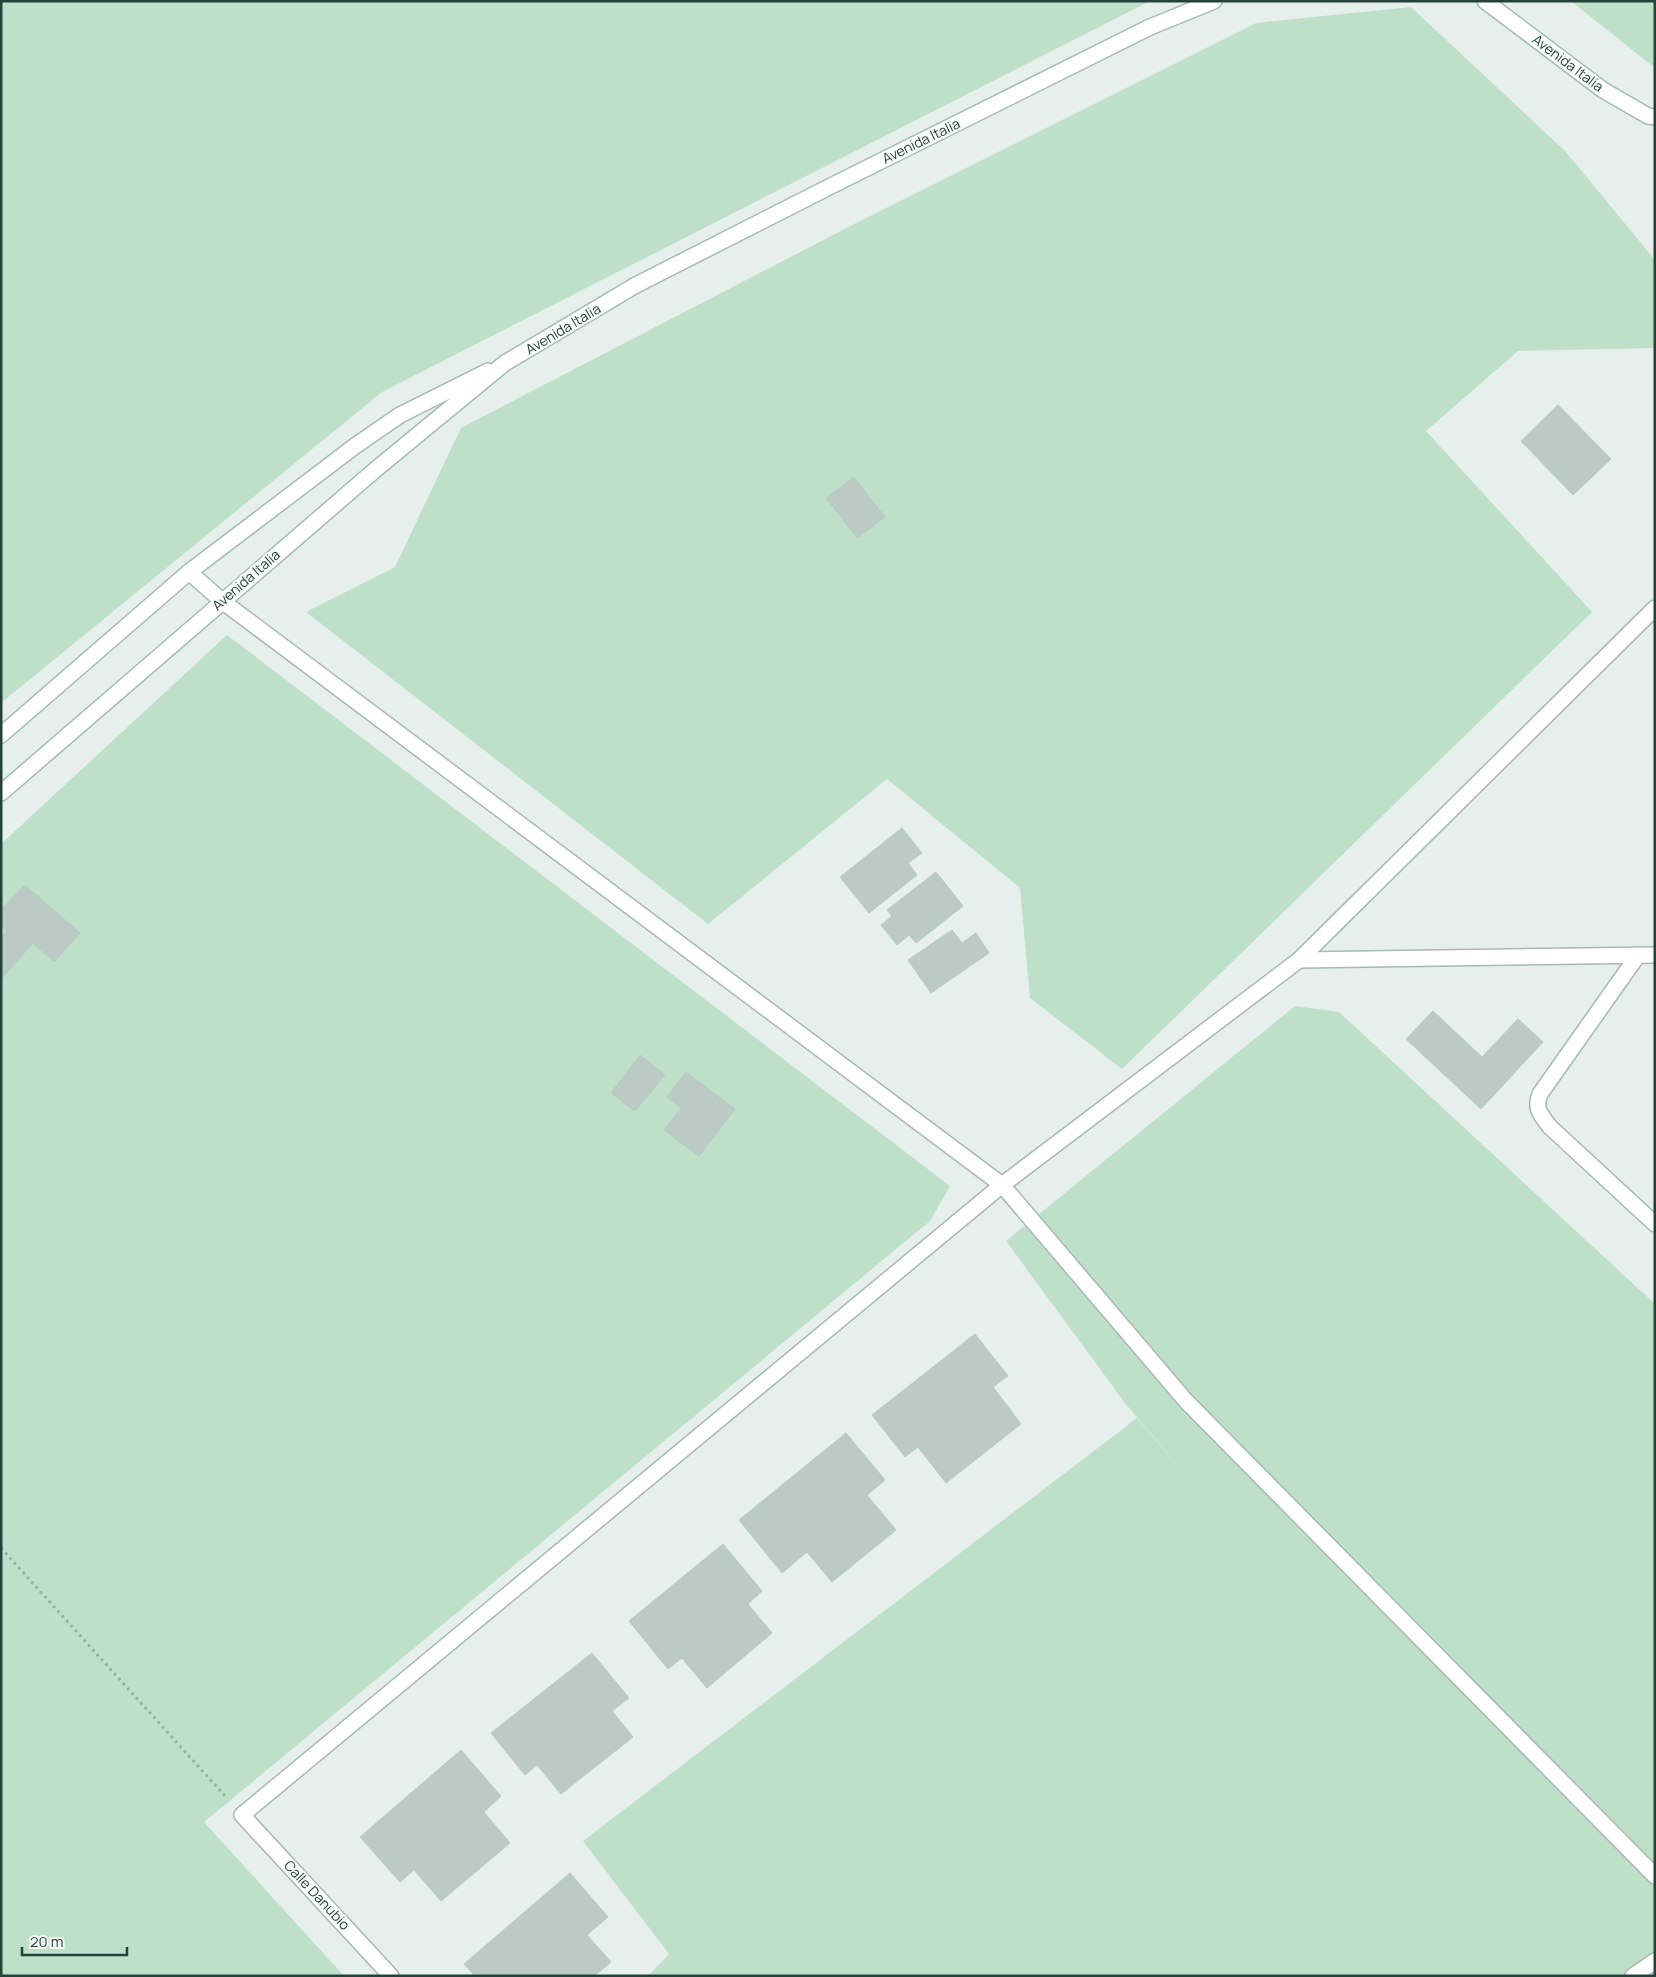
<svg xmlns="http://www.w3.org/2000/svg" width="1656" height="1977" viewBox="0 0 1656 1977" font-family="Manrope,sans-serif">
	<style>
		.green { fill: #bfe0c8 }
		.building { fill: #bbcac4; stroke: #b8c9c2 }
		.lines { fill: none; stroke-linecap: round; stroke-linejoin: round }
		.lane-casing { stroke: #a8b8b2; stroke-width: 18 }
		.street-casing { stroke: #a8b8b2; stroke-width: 18 }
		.secondary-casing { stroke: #a4bbb3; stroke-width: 18 }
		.path { stroke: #86b3a5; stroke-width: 3; stroke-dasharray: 2.5 4; stroke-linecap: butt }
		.lane { stroke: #fff; stroke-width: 15 }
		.street { stroke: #fff; stroke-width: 15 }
		.secondary { stroke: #fff; stroke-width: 15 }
		.labels { text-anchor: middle; stroke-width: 4; stroke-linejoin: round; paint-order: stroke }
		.street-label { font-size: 14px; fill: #24423a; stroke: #f7fbf9 }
	</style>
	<rect width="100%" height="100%" fill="#e6efeb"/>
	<g class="green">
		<polygon points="1,1 1150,1 382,392 1,703"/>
		<polygon points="1571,1 1655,1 1655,68"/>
		<polygon points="1411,7 1566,152 1655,260 1655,348 1518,351 1426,431 1592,612 1122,1069 1030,998 1020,888 887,779 708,924 306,612 395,567 461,428 860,221 1256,23"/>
		<polygon points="227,635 950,1186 930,1221 204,1822 344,1976 1,1976 1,844"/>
		<polygon points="1295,1006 1339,1012 1655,1304 1655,1976 648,1976 669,1954 583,1841 1137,1418 1196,1487 1125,1403 1006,1241"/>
	</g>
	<g class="building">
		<polygon points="1558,405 1611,459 1573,495 1521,441"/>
		<polygon points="854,477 885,517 857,538 826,498"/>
		<polygon points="902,828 922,853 908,863 917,875 869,913 840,877"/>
		<polygon points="936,872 963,906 916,943 909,935 897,945 881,925 892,916 887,910"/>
		<polygon points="25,885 80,933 54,962 33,943 1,979 1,938 7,931 1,926 1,910"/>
		<polygon points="952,930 962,943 976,933 989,953 931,993 908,960"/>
		<polygon points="1433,1011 1482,1057 1518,1019 1543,1042 1481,1109 1406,1039"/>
		<polygon points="640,1055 665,1075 635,1111 611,1093"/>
		<polygon points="686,1072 735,1109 699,1156 664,1130 681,1108 667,1097"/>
		<polygon points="975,1334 1008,1376 993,1387 1021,1424 946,1483 918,1447 905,1457 872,1415"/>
		<polygon points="846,1433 885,1480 867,1495 896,1530 832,1582 807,1552 782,1573 739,1520"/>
		<polygon points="723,1544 762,1591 748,1604 772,1633 707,1688 682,1658 668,1669 629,1621"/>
		<polygon points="592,1653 629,1698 612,1711 633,1737 561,1794 537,1765 525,1775 491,1733"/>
		<polygon points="461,1750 501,1796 484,1812 510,1843 441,1901 414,1870 400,1882 360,1837"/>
		<polygon points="570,1873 608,1917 587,1935 611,1962 594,1976 475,1976 464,1964"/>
	</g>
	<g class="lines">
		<g class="lane-casing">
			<polyline id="lane" points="1299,960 1655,608"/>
		</g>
		<g class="street-casing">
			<g id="street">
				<polyline points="189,572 222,601 1002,1185 242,1815 391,1976"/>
				<path d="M1638 955 1540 1094C1534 1109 1541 1115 1550 1127L1655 1224"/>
				<polyline points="1655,955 1299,960 1002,1185 1186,1401 1655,1876"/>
				<polyline points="1633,1976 1655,1961"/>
			</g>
		</g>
		<g class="secondary-casing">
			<g id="secondary">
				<polyline points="1485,1 1603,90 1648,116 1655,117"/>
				<polyline points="1,735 189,572 355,446 400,415 488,371"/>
				<polyline points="1,793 375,470 505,363 636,285 831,186 1150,27 1214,1"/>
			</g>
		</g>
		<polyline class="path" points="1,1548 225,1796"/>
		<use href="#lane" class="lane"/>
		<use href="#street" class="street"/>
		<use href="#secondary" class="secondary"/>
	</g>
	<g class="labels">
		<g class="street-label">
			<text transform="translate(1568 63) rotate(37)" y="5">Avenida Italia</text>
			<text transform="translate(921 141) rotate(-26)" y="5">Avenida Italia</text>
			<text transform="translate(563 329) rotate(-31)" y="5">Avenida Italia</text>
			<text transform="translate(246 580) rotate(-41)" y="5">Avenida Italia</text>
			<text transform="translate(317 1895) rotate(47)" y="5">Calle Danubio</text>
		</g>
	</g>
	<rect width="1656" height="1977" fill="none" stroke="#24423a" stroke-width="5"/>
	<path d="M22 1947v8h105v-8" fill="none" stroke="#24423a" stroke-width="2.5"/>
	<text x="30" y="1947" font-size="15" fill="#24423a" stroke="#f7fbf9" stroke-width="4" paint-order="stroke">20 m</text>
</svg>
